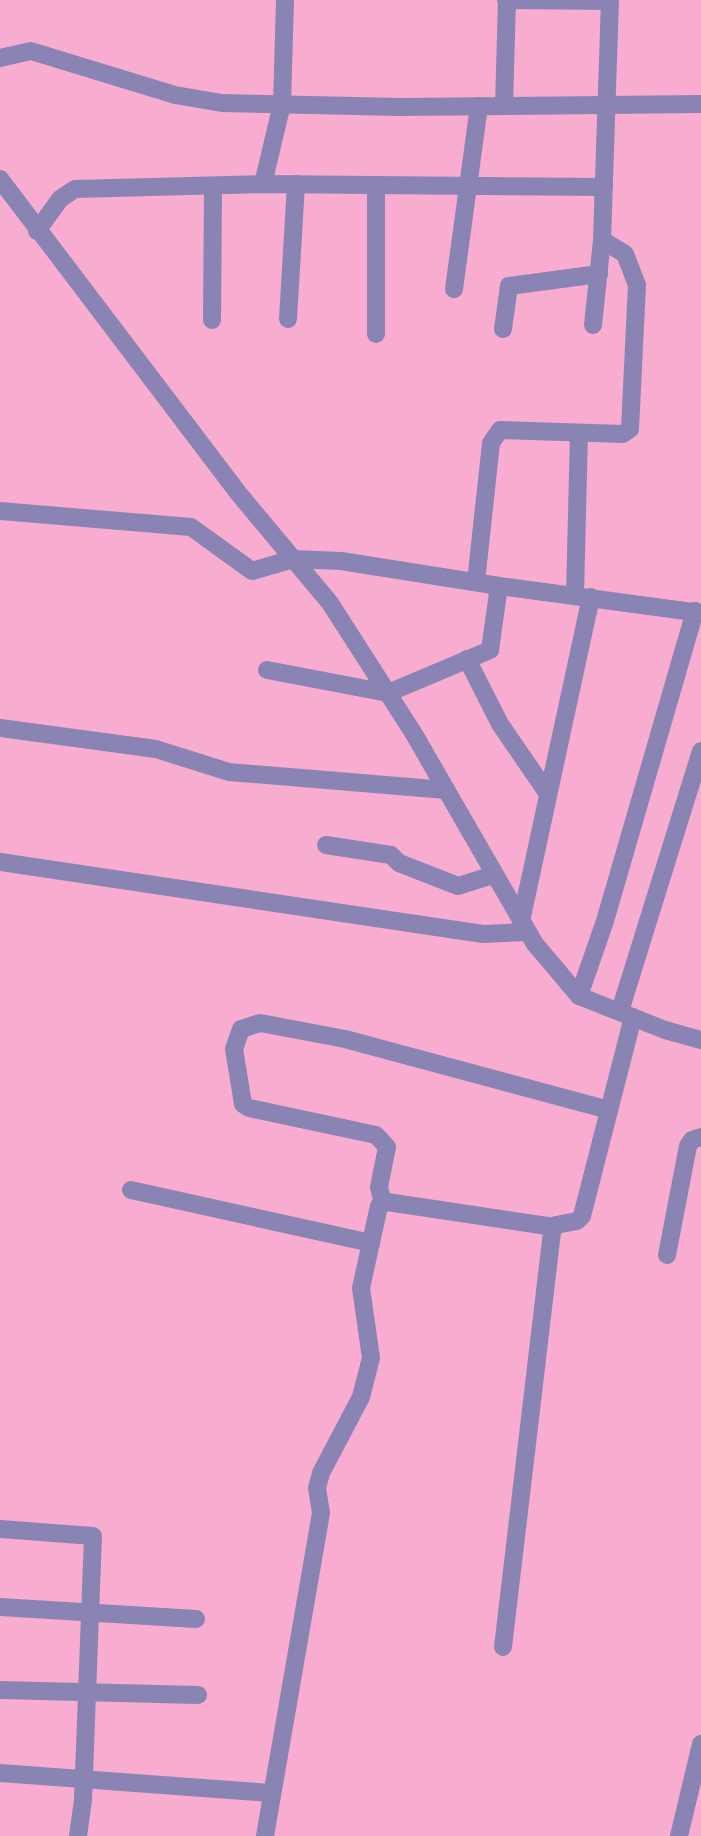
<svg xmlns="http://www.w3.org/2000/svg" width="701" height="1836" viewBox="0 0 701 1836" font-family="'Playfair Display',serif">
	<style>
		.lines { fill: none; stroke-linecap: round; stroke-linejoin: round }
		.minor { stroke: #8a84b5; stroke-width: 18 }
	</style>
	<rect width="100%" height="100%" fill="#f8accf"/>
	<g class="lines">
		<g class="minor">
			<polyline points="506,0 610,1"/>
			<polyline points="0,58 31,51 175,95 222,103 399,107 701,104"/>
			<polyline points="504,106 507,0"/>
			<polyline points="0,179 239,494 330,603 414,734 535,944 579,996 665,1030 701,1040"/>
			<polyline points="263,184 282,104 285,0"/>
			<polyline points="376,185 376,334"/>
			<polyline points="37,231 60,199 75,189 263,184 604,187"/>
			<polyline points="454,289 479,106"/>
			<polyline points="288,319 296,184"/>
			<polyline points="212,320 213,187"/>
			<polyline points="593,325 602,240 610,0"/>
			<polyline points="503,329 509,286 599,274"/>
			<polyline points="0,511 191,527 252,571 293,559 341,561 499,586 701,613"/>
			<polyline points="476,582 491,443 500,430 623,434 630,429 637,285 625,254 602,240"/>
			<polyline points="575,595 579,433"/>
			<polyline points="467,659 500,724 548,794"/>
			<polyline points="267,670 388,693 490,650 499,586"/>
			<polyline points="0,728 156,749 229,772 446,790"/>
			<polyline points="326,845 391,855 399,863 458,886 493,875"/>
			<polyline points="0,862 483,934 527,932"/>
			<polyline points="521,921 591,597"/>
			<polyline points="579,996 605,921 695,611"/>
			<polyline points="620,1011 701,751"/>
			<polyline points="131,1190 371,1243"/>
			<polyline points="383,1203 379,1187 387,1147 376,1135 249,1108 243,1104 234,1049 241,1029 260,1023 345,1039 609,1110"/>
			<polyline points="667,1255 688,1146 692,1140 701,1137"/>
			<polyline points="0,1529 93,1536 83,1800 78,1836"/>
			<polyline points="0,1607 196,1619"/>
			<polyline points="503,1647 552,1232 556,1225 577,1221 582,1216 633,1017"/>
			<polyline points="0,1690 198,1695"/>
			<polyline points="0,1773 271,1793"/>
			<polyline points="265,1836 321,1513 317,1488 321,1473 361,1397 371,1358 361,1288 379,1206 387,1202 554,1227"/>
			<polyline points="679,1836 701,1744"/>
		</g>
	</g>
</svg>
